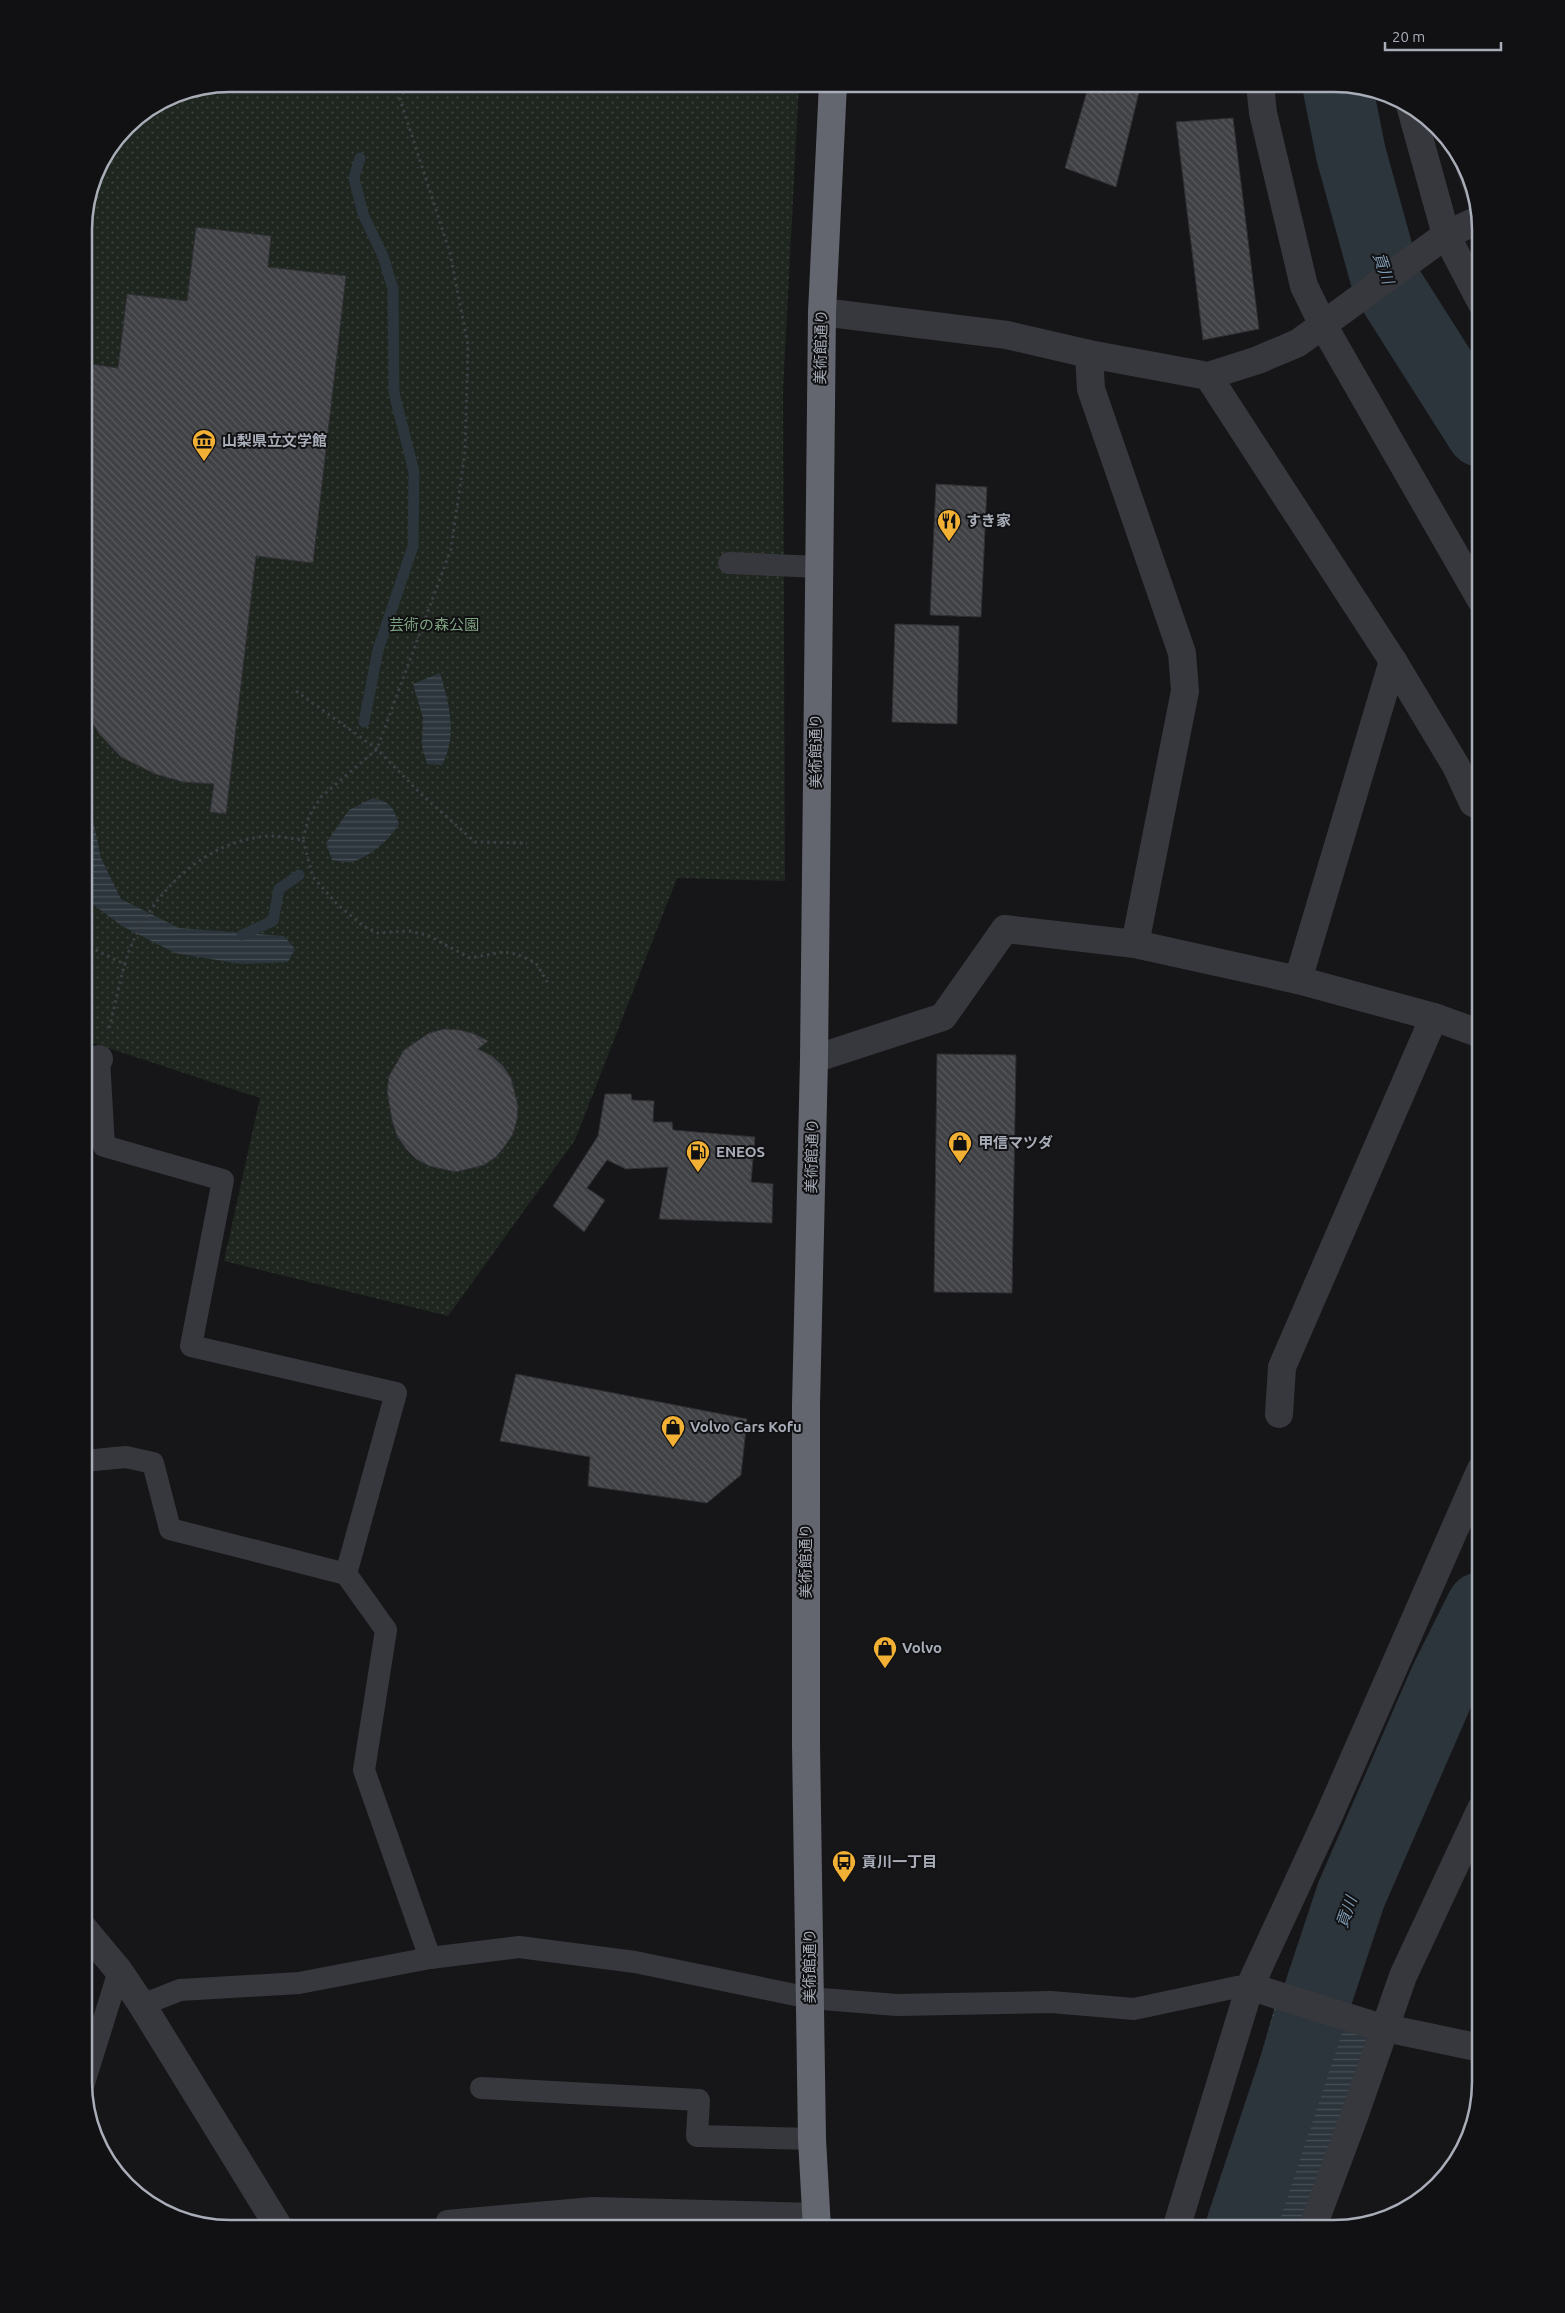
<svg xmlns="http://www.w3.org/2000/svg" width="1565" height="2313" viewBox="0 0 1565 2313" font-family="Ubuntu,'Noto Sans JP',sans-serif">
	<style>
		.built { fill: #222225 }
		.park { fill: url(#park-dots) }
		.water { fill: url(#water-rules) }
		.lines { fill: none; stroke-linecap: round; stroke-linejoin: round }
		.stream { stroke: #2c353c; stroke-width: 11 }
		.river { stroke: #2c353c; stroke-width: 70 }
		.building { fill: url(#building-back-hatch); stroke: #303034 }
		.path { stroke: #3d3f44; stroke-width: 3; stroke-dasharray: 2.5 4; stroke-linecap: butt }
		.lane { stroke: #37383d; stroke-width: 22 }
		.street { stroke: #37383d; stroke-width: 28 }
		.highway { stroke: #63666e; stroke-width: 28 }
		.labels { text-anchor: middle; stroke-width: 4; stroke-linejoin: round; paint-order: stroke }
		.street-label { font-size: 15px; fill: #a8adb8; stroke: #111113 }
		.poi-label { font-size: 15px; font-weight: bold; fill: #a8adb8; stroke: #111113; text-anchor: start }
		.park-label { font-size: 15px; fill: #7fa381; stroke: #111113 }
		.water-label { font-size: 16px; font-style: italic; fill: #7f9bb3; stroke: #111113 }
		.rim { fill: none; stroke: #a8adb8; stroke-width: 2.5 }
	</style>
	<defs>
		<pattern id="park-dots" width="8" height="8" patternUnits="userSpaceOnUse" patternTransform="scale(1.25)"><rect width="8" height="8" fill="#1e261f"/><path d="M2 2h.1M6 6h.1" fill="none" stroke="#3c433d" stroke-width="1.8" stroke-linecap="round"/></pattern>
		<pattern id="water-rules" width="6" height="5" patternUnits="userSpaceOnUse" patternTransform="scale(1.25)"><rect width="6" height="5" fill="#2c353c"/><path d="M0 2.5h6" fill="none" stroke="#485056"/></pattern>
		<pattern id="building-back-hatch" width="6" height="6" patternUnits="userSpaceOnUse" patternTransform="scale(1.25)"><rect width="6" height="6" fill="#404145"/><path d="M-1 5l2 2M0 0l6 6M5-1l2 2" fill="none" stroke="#595a5e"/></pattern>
	</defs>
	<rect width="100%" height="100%" fill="#161618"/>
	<polygon class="built" points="1445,140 1462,157 1472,197 1466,198"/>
	<polygon class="park" points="231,84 799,84 783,391 785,881 677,878 575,1140 448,1316 224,1261 260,1098 84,1040 84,221 95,174 127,127 175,95"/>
	<g class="water">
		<path d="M440 673C449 704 458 734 442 765L427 764 422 746 423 718 413 684Z"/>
		<polygon points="84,798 89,801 101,858 121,899 179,928 284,936 295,949 288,962 241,964 175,953 122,926 87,900 84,898"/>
		<path d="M373 798C391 802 393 807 399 824 389 840 371 856 352 862 347 863 338 861 332 860L326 843 349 810Z"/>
		<polygon points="1276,2003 1369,2032 1304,2229 1211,2229"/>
	</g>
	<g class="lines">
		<g class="stream">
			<polyline points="360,158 354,178 363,214 383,256 393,289 394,393 414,472 413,546 378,650 364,722"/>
			<polyline points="242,935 273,921 279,889 299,875"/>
		</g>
		<g class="river">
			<polyline points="1337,84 1351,154 1387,284 1481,432"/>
			<polyline points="1240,2229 1351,1895 1445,1679 1481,1607"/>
		</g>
	</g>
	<g class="building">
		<polygon points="1089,84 1202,84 1202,90 1140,88 1116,187 1065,168"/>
		<polygon points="1233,118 1259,329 1203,340 1176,122"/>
		<polygon points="196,227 271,236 268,267 346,276 313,563 256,556 226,814 210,812 214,784 183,782 155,774 121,757 99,734 84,708 84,363 118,368 127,294 187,301"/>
		<polygon points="936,484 987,487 981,617 930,615"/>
		<polygon points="895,624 959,626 957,724 892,722"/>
		<polygon points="444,1029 460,1030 475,1034 488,1041 478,1049 492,1056 503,1066 511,1078 518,1106 517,1120 513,1134 505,1146 496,1157 484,1165 456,1172 429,1166 416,1159 406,1149 397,1136 392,1120 387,1091 389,1076 404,1050 429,1033"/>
		<polygon points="937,1054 1016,1055 1012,1293 934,1292"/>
		<polygon points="605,1094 631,1094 632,1100 654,1101 653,1122 672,1122 673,1130 755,1137 751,1182 773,1184 772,1223 659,1219 668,1167 626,1169 607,1160 587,1188 605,1200 584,1232 553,1206 598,1136"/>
		<polygon points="516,1374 747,1419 741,1475 707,1503 588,1486 590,1457 500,1441"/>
	</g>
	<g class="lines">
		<g class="path">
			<polyline points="296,691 377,749 419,792 475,842 527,843"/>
			<polyline points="303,840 313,877 337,904 363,926 378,933 409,931 427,935 470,958 503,952 517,954 536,963 549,985"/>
			<polyline points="84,944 126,965"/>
			<path d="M109 1028C116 1003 120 977 128 954 150 894 204 840 269 836 280 836 293 839 303 840L309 816 321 797 377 749 451 549 465 452 468 345 450 253 400 99 408 84"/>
		</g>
		<g class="lane">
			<polyline points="729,563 818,567"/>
			<polyline points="99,1059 104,1146 223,1180 191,1346 396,1393 346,1574"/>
			<polyline points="84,1461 126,1457 153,1463 170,1529 346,1574 386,1630 364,1770 430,1958"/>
			<polyline points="142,2005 180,1990 299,1983 430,1958 519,1947 635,1962 810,1998 897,2005 1051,2002 1134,2009 1237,1987 1250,1986 1261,1990"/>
			<polyline points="84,2083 119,1971"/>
			<polyline points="481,2088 699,2100 697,2136 812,2139"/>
			<polyline points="447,2221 593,2208 816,2214"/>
		</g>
		<g class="street">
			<polyline points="1260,84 1263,113 1304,286 1323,325 1481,600"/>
			<polyline points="1410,105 1446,235 1481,302"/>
			<polyline points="822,312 1007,335 1089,354 1208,376 1258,360 1298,343 1446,235 1478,220"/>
			<polyline points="1089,354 1091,389 1182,653 1185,691 1135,944"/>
			<polyline points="1208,376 1393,661 1456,766 1473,803"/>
			<polyline points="1298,980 1393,661"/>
			<polyline points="814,1059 943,1017 1005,929 1135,944 1298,980 1434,1017 1481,1034"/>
			<polyline points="84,1064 99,1059"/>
			<polyline points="1279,1414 1282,1367 1434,1017"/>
			<polyline points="84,1929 119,1971 142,2005 280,2229"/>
			<polyline points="1261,1990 1376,2026 1481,2048"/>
			<polyline points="1176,2229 1250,1986 1330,1813 1481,1469"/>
			<polyline points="1312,2229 1355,2114 1403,1976 1481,1809"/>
		</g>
		<polyline class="highway" points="817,2229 812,2139 806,1745 806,1405 814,1059 822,312 833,84"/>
	</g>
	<defs>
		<g id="museum-pin" transform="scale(1.25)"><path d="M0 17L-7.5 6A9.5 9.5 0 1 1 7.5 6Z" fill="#f2b134" stroke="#111113"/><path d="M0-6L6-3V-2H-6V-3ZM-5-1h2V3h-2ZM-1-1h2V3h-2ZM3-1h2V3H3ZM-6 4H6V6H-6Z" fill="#111"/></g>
		<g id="restaurant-pin" transform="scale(1.25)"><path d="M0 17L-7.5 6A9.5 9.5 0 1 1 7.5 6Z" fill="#f2b134" stroke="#111113"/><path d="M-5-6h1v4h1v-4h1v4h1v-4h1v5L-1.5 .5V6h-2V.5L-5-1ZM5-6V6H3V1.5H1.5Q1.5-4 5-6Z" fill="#111"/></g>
		<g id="shop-pin" transform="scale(1.25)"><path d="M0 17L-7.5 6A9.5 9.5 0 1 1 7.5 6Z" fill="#f2b134" stroke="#111113"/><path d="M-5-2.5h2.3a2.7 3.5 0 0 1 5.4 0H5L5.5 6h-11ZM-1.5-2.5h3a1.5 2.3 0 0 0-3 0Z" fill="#111"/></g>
		<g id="fuel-pin" transform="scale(1.25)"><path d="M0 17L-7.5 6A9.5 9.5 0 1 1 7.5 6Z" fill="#f2b134" stroke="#111113"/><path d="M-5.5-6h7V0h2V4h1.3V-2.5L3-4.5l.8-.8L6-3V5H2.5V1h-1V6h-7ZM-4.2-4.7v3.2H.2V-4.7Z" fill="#111"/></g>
		<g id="bus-pin" transform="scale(1.25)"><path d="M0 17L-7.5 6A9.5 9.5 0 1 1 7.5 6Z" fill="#f2b134" stroke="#111113"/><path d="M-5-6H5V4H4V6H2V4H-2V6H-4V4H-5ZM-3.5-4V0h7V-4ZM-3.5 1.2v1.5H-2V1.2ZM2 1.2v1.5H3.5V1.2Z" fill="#111"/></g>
	</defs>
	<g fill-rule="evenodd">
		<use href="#museum-pin" x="204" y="441"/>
		<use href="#restaurant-pin" x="949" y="521"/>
		<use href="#shop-pin" x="960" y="1143"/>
		<use href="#fuel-pin" x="698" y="1152"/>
		<use href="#shop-pin" x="673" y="1427"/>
		<use href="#shop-pin" x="885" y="1648"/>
		<use href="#bus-pin" x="844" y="1862"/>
	</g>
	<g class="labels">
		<g class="street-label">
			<text transform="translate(821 347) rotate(-89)" y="5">美術館通り</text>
			<text transform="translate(816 751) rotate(-90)" y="5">美術館通り</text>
			<text transform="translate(812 1156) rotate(-89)" y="5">美術館通り</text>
			<text transform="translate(806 1561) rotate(-90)" y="5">美術館通り</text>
			<text transform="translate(810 1966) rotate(-90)" y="5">美術館通り</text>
		</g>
		<g class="poi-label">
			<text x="222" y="446">山梨県立文学館</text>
			<text x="966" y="526">すき家</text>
			<text x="978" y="1148">甲信マツダ</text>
			<text x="716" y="1157">ENEOS</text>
			<text x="690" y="1432">Volvo Cars Kofu</text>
			<text x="902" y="1653">Volvo</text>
			<text x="862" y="1867">貢川一丁目</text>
		</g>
		<g class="park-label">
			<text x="434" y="630">芸術の森公園</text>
		</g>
		<g class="water-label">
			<text transform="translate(1384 268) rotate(71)" y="6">貢川</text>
			<text transform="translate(1346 1912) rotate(-71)" y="6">貢川</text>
		</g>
	</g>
	<path d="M0 0H1565V2313H0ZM230 92H1334A138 138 0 0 1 1472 230V2082A138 138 0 0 1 1334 2220H230A138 138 0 0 1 92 2082V230A138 138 0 0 1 230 92Z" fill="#111113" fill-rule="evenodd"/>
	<path class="rim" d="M230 92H1334A138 138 0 0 1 1472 230V2082A138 138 0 0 1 1334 2220H230A138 138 0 0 1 92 2082V230A138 138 0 0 1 230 92Z"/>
	<path d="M1385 42v8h116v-8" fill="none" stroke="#a8adb8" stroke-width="2.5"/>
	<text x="1392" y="42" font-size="15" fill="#a8adb8" stroke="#111113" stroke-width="4" paint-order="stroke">20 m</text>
</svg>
